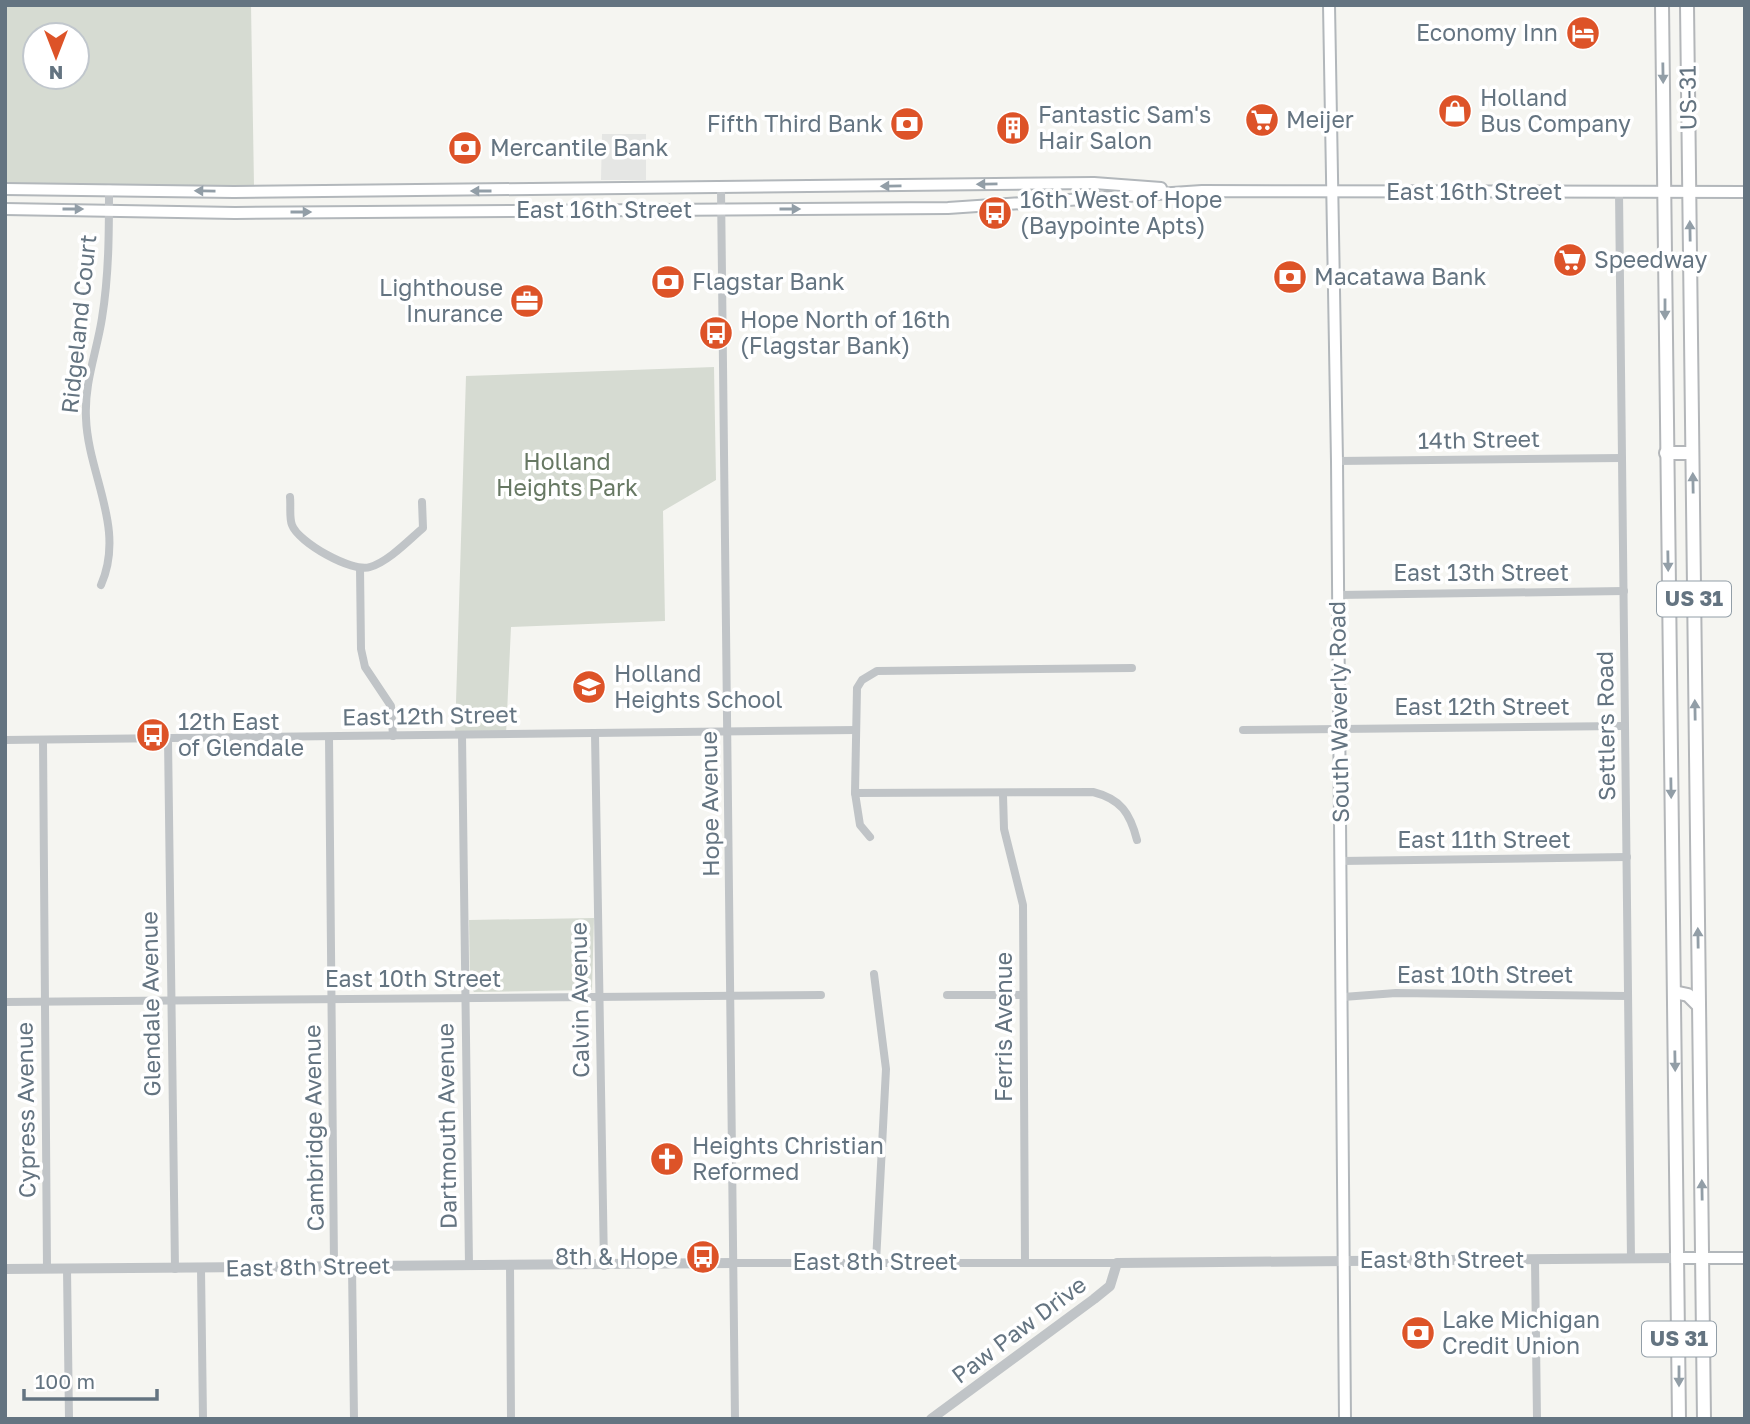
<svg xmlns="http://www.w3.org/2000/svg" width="1750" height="1424" viewBox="0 0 1750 1424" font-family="'Golos Text',sans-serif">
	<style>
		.built { fill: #e5e6e4 }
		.green { fill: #d6dbd2; fill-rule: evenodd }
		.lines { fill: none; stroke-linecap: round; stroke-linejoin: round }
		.secondary-casing { stroke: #b2b7bb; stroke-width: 14 }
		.trunk-casing { stroke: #b3b6b9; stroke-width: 16 }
		.minor { stroke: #c0c4c7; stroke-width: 8 }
		.tertiary { stroke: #c0c4c7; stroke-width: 10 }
		.secondary { stroke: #fff; stroke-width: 10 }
		.trunk { stroke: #fff; stroke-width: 12 }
		.oneway { fill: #929ea7 }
		.labels { text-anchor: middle; stroke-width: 7; stroke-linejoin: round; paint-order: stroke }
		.shield { fill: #fff; stroke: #929ea7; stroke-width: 2 }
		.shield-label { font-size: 21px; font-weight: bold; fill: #647481 }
		.poi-label { font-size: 23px; fill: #647481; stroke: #fff; text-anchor: start }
		.street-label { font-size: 23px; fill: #647481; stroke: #fff }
		.park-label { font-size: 23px; fill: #677863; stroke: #fff }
	</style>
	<rect width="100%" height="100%" fill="#f5f5f1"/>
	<polygon class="built" points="602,134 646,134 646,180 601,180"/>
	<g class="green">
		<path d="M5 5H251L254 186 5 185ZM35 35H77V77H35Z"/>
		<polygon points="714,367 716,480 663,511 665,621 511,627 506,735 455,735 466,376"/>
		<polygon points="594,918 592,990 474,992 470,986 469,920"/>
	</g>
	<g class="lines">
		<g class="secondary-casing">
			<g id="secondary">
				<polyline points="1329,5 1337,461 1345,1419"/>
				<polyline points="5,189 234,192 1094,183 1161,188"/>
				<polyline points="5,209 235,213 948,208 1202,191 1745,192"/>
				<polyline points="1678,1258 1745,1258"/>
			</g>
		</g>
		<g class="trunk-casing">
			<g id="trunk">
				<polyline points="1662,5 1679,1419"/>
				<polyline points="1687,5 1704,1419"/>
				<polyline points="1666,453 1692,453"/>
				<polyline points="1674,992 1688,995 1699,1006"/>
			</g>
		</g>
		<g class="minor">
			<polyline points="721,189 735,1419"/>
			<polyline points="1619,192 1631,1259"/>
			<polyline points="1337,461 1621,458"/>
			<path d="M290 497C291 505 289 518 292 525 298 542 352 573 370 567 388 562 409 540 423 528L422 502"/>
			<polyline points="360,568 361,649 365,667 391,706 393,736"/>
			<path d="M101 585C126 528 88 475 86 418 84 383 97 351 102 318 109 275 109 232 109 189"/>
			<polyline points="1338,595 1624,591"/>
			<polyline points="1243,730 1624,726"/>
			<polyline points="595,734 604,1266"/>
			<polyline points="462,735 469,1265"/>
			<polyline points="329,737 334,1266"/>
			<polyline points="168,739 175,1269"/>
			<polyline points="5,740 856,730"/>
			<polyline points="43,741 47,1268"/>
			<path d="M855 793 1093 792C1121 799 1130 813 1137 840"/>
			<polyline points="1003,795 1004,829 1023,905 1025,1262"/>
			<polyline points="870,837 860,825 855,793 857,688 862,680 877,671 1132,668"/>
			<polyline points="1341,861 1627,857"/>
			<polyline points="874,974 886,1069 876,1262"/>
			<polyline points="947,995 1022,995"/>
			<polyline points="1343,997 1396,993 1627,996"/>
			<polyline points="5,1002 821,995"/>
			<polyline points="1535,1260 1537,1419"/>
			<polyline points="734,1263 1117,1263"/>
			<polyline points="510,1265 511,1419"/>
			<polyline points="352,1266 354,1419"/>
			<polyline points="67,1269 69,1419"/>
			<polyline points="201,1269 203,1419"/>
		</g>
		<g class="tertiary">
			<polyline points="5,1269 734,1263"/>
			<polyline points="931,1419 1094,1299 1110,1286 1117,1263 1678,1258"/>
		</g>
		<use href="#secondary" class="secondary"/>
		<use href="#trunk" class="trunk"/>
	</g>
	<defs><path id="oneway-solid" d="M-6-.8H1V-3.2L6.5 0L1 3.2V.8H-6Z" transform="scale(1.75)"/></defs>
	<g class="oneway">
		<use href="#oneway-solid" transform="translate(1663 73) rotate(89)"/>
		<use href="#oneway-solid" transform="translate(987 184) rotate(179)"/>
		<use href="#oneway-solid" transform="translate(891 186) rotate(179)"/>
		<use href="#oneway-solid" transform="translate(205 191) rotate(-179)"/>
		<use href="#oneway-solid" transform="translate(481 191) rotate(180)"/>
		<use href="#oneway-solid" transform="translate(73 209)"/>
		<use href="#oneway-solid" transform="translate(790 209)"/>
		<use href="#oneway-solid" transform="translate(301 212)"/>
		<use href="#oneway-solid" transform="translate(1690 231) rotate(-91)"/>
		<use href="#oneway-solid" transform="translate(1665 309) rotate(90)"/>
		<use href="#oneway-solid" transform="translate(1693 483) rotate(-91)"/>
		<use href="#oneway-solid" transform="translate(1668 561) rotate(89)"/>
		<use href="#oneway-solid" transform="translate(1695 710) rotate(-91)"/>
		<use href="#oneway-solid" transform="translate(1671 788) rotate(89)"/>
		<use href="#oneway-solid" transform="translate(1698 938) rotate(-91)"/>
		<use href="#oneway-solid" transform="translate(1675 1061) rotate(89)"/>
		<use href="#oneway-solid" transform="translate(1702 1190) rotate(-91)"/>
		<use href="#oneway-solid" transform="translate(1679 1376) rotate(90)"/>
	</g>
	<defs>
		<g id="hotel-disc" transform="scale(1.75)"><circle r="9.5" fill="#dd5328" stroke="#fff"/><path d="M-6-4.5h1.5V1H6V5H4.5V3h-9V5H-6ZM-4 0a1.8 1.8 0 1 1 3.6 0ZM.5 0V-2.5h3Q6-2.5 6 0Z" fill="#fff"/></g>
		<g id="shop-disc" transform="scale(1.75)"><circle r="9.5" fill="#dd5328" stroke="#fff"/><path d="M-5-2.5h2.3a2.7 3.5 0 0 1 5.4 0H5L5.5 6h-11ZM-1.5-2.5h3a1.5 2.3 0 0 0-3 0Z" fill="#fff"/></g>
		<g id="supermarket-disc" transform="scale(1.75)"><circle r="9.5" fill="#dd5328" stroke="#fff"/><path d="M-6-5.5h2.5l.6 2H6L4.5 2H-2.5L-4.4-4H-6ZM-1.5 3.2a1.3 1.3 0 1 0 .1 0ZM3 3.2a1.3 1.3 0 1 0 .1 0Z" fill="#fff"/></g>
		<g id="bank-disc" transform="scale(1.75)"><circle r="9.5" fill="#dd5328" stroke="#fff"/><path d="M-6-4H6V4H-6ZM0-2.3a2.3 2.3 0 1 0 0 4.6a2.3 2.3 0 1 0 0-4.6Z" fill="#fff"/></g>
		<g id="building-disc" transform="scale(1.75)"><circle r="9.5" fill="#dd5328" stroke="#fff"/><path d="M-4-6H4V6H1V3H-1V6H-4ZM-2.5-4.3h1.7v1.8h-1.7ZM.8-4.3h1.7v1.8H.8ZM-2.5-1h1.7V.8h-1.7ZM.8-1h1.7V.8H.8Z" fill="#fff"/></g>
		<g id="bus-disc" transform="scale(1.75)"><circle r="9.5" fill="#dd5328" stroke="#fff"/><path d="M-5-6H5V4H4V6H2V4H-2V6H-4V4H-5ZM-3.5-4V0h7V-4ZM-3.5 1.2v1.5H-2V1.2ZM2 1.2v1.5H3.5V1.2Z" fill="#fff"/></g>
		<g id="office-disc" transform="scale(1.75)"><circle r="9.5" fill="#dd5328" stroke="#fff"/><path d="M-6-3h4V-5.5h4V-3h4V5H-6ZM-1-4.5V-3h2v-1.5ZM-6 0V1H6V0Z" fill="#fff"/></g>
		<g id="school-disc" transform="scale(1.75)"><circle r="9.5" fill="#dd5328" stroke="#fff"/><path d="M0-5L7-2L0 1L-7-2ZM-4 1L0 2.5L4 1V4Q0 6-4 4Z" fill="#fff"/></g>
		<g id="church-disc" transform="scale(1.75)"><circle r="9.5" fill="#dd5328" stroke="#fff"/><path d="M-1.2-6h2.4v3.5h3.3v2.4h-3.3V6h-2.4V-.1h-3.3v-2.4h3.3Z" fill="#fff"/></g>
	</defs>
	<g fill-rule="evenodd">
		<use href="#hotel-disc" x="1583" y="33"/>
		<use href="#shop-disc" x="1455" y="111"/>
		<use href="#supermarket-disc" x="1262" y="120"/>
		<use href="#bank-disc" x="907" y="124"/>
		<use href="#building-disc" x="1013" y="128"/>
		<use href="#bank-disc" x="465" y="148"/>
		<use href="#bus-disc" x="995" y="213"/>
		<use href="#supermarket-disc" x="1570" y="260"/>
		<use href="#bank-disc" x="1290" y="277"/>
		<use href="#bank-disc" x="668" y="282"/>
		<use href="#office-disc" x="527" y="301"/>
		<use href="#bus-disc" x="716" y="333"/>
		<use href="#school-disc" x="589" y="687"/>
		<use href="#bus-disc" x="153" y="735"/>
		<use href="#church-disc" x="667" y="1159"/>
		<use href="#bus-disc" x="703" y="1257"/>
		<use href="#bank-disc" x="1418" y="1333"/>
	</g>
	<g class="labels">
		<g class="shield">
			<rect x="1657" y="581.5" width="74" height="35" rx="5"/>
			<rect x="1642" y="1321.5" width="74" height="35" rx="5"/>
		</g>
		<g class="shield-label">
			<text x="1694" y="606">US 31</text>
			<text x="1679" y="1346">US 31</text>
		</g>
		<g class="poi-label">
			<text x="1558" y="41" text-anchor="end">Economy Inn</text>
			<text x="1480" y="106">Holland<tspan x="1480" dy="26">Bus Company</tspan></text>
			<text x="1038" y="123">Fantastic Sam's<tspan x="1038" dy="26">Hair Salon</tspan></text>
			<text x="1286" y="128">Meijer</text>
			<text x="883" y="132" text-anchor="end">Fifth Third Bank</text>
			<text x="490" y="156">Mercantile Bank</text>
			<text x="1020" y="208">16th West of Hope<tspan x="1020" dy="26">(Baypointe Apts)</tspan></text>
			<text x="1594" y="268">Speedway</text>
			<text x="1314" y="285">Macatawa Bank</text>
			<text x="692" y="290">Flagstar Bank</text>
			<text x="503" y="296" text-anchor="end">Lighthouse<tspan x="503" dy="26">Inurance</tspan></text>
			<text x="740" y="328">Hope North of 16th<tspan x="740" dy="26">(Flagstar Bank)</tspan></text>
			<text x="614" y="682">Holland<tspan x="614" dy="26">Heights School</tspan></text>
			<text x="178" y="730">12th East<tspan x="178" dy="26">of Glendale</tspan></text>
			<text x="692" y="1154">Heights Christian<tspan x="692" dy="26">Reformed</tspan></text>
			<text x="678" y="1265" text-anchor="end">8th &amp; Hope</text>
			<text x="1442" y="1328">Lake Michigan<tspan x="1442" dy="26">Credit Union</tspan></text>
		</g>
		<g class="street-label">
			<text transform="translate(1688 98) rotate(-91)" y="8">US-31</text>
			<text x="1474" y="200">East 16th Street</text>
			<text x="604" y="218">East 16th Street</text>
			<text transform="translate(79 324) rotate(-84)" y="8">Ridgeland Court</text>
			<text transform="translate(1479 440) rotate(-1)" y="8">14th Street</text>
			<text x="1481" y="581">East 13th Street</text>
			<text x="1482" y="715">East 12th Street</text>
			<text transform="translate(1339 712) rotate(-91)" y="8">South Waverly Road</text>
			<text transform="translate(430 716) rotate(-1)" y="8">East 12th Street</text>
			<text transform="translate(1606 726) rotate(-91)" y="8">Settlers Road</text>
			<text transform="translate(710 804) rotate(-91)" y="8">Hope Avenue</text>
			<text x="1484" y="848">East 11th Street</text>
			<text x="1485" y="983">East 10th Street</text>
			<text x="413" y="987">East 10th Street</text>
			<text transform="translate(580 1000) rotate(-91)" y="8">Calvin Avenue</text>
			<text transform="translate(151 1004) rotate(-91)" y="8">Glendale Avenue</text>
			<text transform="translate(1004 1027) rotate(-90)" y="8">Ferris Avenue</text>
			<text transform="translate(26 1110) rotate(-91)" y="8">Cypress Avenue</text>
			<text transform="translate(447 1126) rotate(-91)" y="8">Dartmouth Avenue</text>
			<text transform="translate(314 1128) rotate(-91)" y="8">Cambridge Avenue</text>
			<text x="1442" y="1268">East 8th Street</text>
			<text x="875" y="1270">East 8th Street</text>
			<text transform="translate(308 1267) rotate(-1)" y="8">East 8th Street</text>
			<text transform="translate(1019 1330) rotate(-37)" y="8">Paw Paw Drive</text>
		</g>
		<g class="park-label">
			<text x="567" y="470">Holland<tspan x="567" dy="26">Heights Park</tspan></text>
		</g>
	</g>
	<rect width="1750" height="1424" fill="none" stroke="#647481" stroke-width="14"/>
	<g transform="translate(56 56) rotate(180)"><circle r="33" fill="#ffffff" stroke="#c1c7cd" stroke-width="2"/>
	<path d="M0-5L12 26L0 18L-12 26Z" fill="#dd5328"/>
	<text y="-10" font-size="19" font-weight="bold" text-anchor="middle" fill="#647481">N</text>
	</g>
	<path d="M24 1389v10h133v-10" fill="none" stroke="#647481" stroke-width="3.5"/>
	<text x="35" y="1389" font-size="21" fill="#647481" stroke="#ffffff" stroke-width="5" paint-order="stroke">100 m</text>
</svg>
